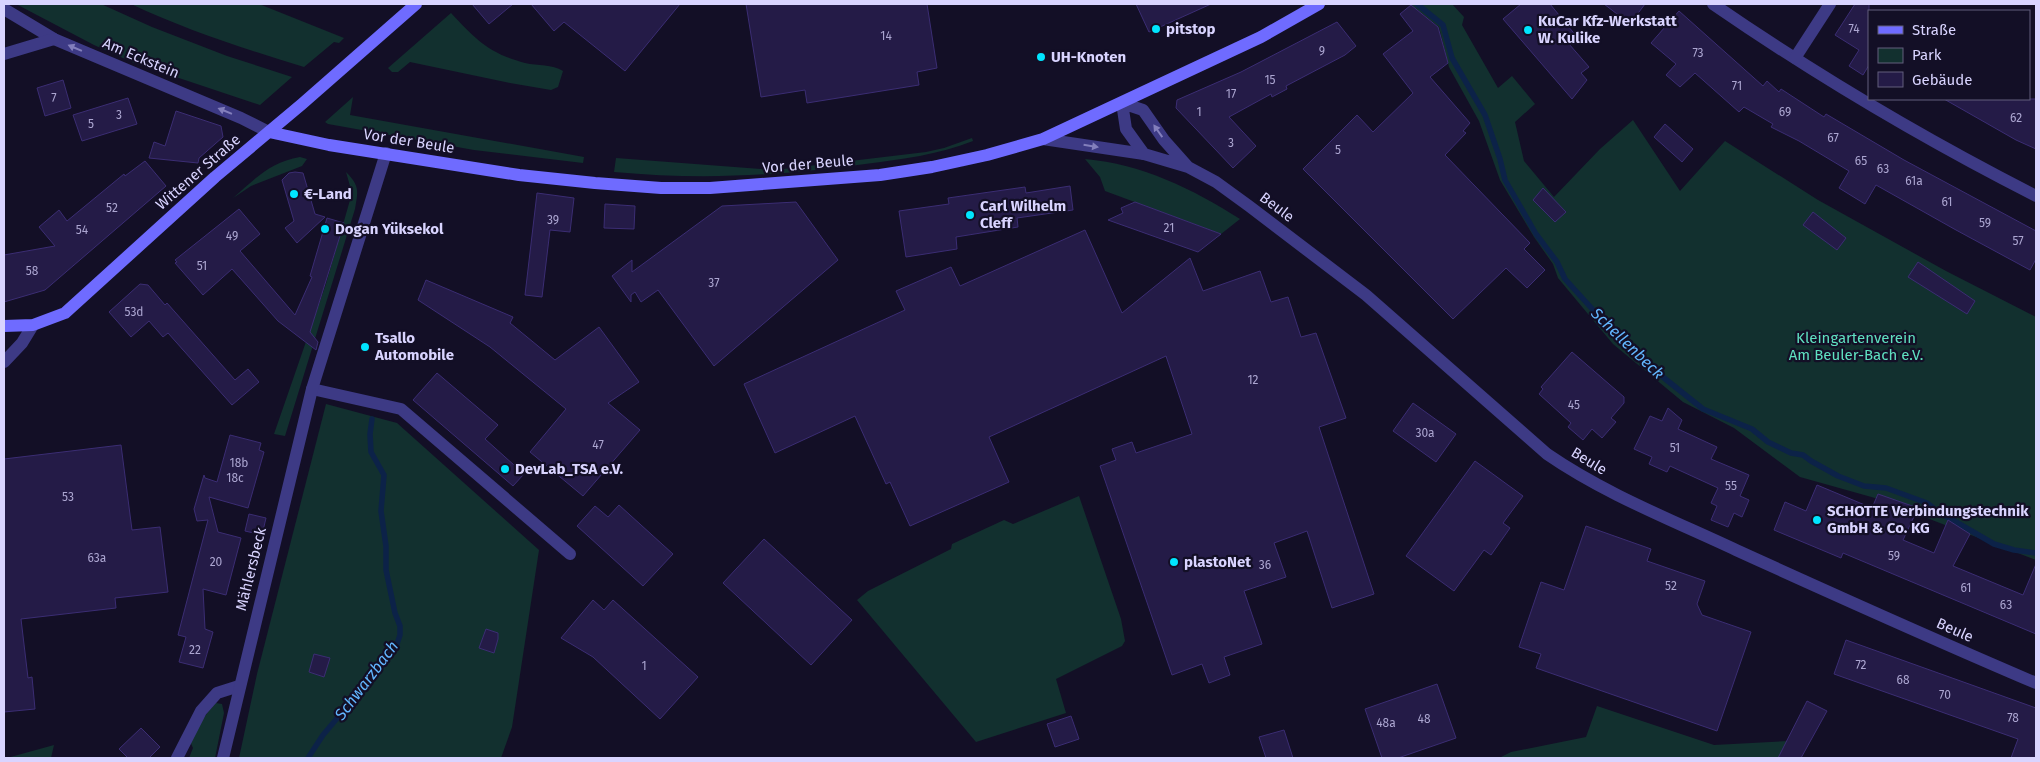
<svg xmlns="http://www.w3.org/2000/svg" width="2040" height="762" viewBox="0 0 2040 762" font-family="'Fira Sans',sans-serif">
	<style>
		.green { fill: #12302f }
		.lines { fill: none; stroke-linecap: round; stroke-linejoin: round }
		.stream { stroke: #0c2248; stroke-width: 5.5 }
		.building { fill: #241b47; stroke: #3b2d73 }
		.street { stroke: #3d3a85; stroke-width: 12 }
		.secondary { stroke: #6f6bff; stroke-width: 12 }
		.oneway { fill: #837fbc }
		.poi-dot { fill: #00e5ff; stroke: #130f26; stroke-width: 2 }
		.labels { text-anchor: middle; stroke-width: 4.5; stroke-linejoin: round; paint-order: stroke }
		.number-label { font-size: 12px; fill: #aca6d1 }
		.poi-label { font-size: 15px; font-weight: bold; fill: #d9d4ff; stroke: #130f26; text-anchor: start }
		.street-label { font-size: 15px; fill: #d9d4ff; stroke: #130f26 }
		.park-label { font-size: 15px; fill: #5fe0c0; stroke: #130f26 }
		.water-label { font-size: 16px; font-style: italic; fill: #62b6ff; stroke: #130f26 }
	</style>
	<rect width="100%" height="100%" fill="#130f26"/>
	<g class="green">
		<polygon points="16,4 101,4 152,27 227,56 292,77 260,105 134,63 94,45"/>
		<path d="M131 4H259L344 38 339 43 334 42 304 67C245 49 186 30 131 4Z"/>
		<polygon points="1410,4 1452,4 1464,17 1462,25 1498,88 1512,76 1535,104 1515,122 1524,161 1554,197 1600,149 1633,120 1680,191 1725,141 1818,200 1946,271 2036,317 2036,560 1875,498 1800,477 1734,428 1683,402 1613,344 1558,278 1553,264 1534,237 1500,180 1479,121 1449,67 1439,27"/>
		<path d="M451 13C475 39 490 54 525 63 538 66 552 64 563 71L558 87 551 90 510 83 410 62 398 72H392L388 68Z"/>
		<polygon points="353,97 350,115 584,157 583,163 474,150 328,124 325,122"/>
		<path d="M972 138 973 141C938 155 902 159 865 164 778 176 702 180 614 172L616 158 775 170 926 152 944 148Z"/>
		<path d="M300 157 307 159 302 166 251 186 233 198C255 179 270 162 300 157Z"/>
		<path d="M1085 159C1142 164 1193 189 1240 219L1221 234 1105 191 1100 177Z"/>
		<path d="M346 172C360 186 358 191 355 209L285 436 274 434 326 284 352 193Z"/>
		<polygon points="326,404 397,423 539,550 512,727 501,758 239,758 257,674"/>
		<polygon points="1079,496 1121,619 1125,641 1122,646 1056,679 1066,713 976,742 857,600 868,591 951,549 952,544 1004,520 1013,524"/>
		<polygon points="216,703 222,704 224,713 215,758 189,758 193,748 189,739 208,712"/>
		<polygon points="1597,706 1714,745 1789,741 1779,758 1499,758 1511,752 1586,737"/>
		<polygon points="54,745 51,758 7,758"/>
	</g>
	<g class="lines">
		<g class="stream">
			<polyline points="1417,4 1443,25 1452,58 1485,115 1500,159 1505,180 1536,234 1557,262 1565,279 1625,345 1649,366 1703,409 1752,429 1768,442 1791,453 1803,455 1811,461 1838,476 1864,486 1886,488 1927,503 1937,511 1994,544 2014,550 2036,553"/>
			<polyline points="308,758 323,735 350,703 355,692 379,669 397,644 400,635 400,626 395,613 386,570 386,546 381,511 384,475 371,452 370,434 372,419"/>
		</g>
	</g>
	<g class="building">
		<polygon points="472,4 513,4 489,24"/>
		<polygon points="531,4 680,4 625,71 564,22 554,31"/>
		<polygon points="746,4 927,4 937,68 917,72 919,85 807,103 805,90 761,97"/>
		<polygon points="1136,4 1211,4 1149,32"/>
		<polygon points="1521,4 1550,4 1577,37 1569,44 1589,67 1581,73 1587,80 1572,99 1503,19"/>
		<polygon points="1604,4 1645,4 1630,24"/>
		<polygon points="1855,4 1869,4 1869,65 1863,75 1849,66 1859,50 1835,35"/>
		<polygon points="1411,5 1438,27 1448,63 1430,77 1470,123 1463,131 1466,133 1445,155 1530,243 1524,249 1545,270 1527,288 1506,268 1453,319 1303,169 1357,115 1373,132 1413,93 1383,54 1413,31 1400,14"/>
		<polygon points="1679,11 1763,86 1767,81 1779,92 1781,89 1824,117 1826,114 1904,160 2036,231 2036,259 2030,270 1956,230 1876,185 1865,204 1839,188 1849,171 1799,141 1771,127 1773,124 1744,107 1739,112 1695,73 1680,87 1666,75 1676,64 1651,43"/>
		<polygon points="1337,22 1356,46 1345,55 1286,86 1287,89 1272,97 1271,94 1229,117 1256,146 1233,168 1176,108 1177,100 1241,72"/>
		<polygon points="63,80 71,108 45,116 37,88"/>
		<polygon points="128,98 137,124 82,141 73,115"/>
		<polygon points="1944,99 2036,99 2036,149 2016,140"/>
		<polygon points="176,111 221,126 223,137 199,158 198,163 149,158 154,142 165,146"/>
		<polygon points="1665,124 1693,149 1682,162 1654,137"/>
		<polygon points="145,161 166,186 45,290 4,302 4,255 55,246 39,227 59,210 67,221 124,174 125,176"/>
		<polygon points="295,172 303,173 315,214 325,217 297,243 285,228 294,221 282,180 289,173"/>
		<polygon points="1070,186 1073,210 1017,218 1018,227 956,237 957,249 906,257 899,211 949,204 948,198 1025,187 1026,193"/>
		<polygon points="1543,188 1566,212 1555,222 1533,200"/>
		<polygon points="537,193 574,198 570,232 550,230 542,297 525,295"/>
		<polygon points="796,202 838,260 714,366 658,290 641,302 635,292 631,295 631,302 612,276 632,260 632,272 722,206"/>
		<polygon points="1135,202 1221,234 1198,252 1108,220 1123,213 1121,208"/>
		<polygon points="605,204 635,206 634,229 604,228"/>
		<polygon points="239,209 260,234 240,251 295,315 312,277 310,276 327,218 344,223 310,332 318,342 316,350 278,321 232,269 203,295 175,263 177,262 175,260"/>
		<polygon points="1813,212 1846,238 1837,250 1803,225"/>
		<polygon points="1085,230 1122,313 1190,258 1203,291 1260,271 1271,302 1288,297 1301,337 1316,333 1346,418 1319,427 1374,594 1332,608 1307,531 1274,543 1286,577 1244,591 1262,644 1224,657 1230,675 1209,683 1202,664 1172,675 1100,466 1116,460 1112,449 1132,442 1136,453 1192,434 1166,356 989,437 1009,482 910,526 890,482 886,484 855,416 775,453 744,384 905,310 896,291 951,267 960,286"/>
		<polygon points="1918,262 1975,301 1967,314 1908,277"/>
		<polygon points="426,280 513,317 510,323 555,360 599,327 639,382 608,403 640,430 583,496 530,452 566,409 490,347 418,300"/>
		<polygon points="140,284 148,285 165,305 167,303 235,380 248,369 259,382 232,405 168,333 163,337 149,321 131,337 109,312"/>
		<polygon points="1572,352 1624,397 1624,403 1611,418 1616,422 1602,438 1592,429 1583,440 1568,427 1571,423 1539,394 1543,389 1541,387"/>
		<polygon points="437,373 498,425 485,439 524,474 513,486 413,400"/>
		<polygon points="1413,403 1456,434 1436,462 1393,431"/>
		<polygon points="1668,408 1682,420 1678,429 1717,447 1711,459 1749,475 1740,496 1749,500 1742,517 1734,513 1728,527 1711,520 1717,506 1711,503 1718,488 1670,466 1667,472 1649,464 1652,457 1634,449 1650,416 1662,421"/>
		<polygon points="230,435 261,443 259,450 264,452 248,508 209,497 218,532 241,538 226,595 203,589 205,629 213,632 203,668 179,662 186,637 178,635 208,520 197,521 194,509 204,475 205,478 217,482"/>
		<polygon points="121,445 132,530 160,527 168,592 115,598 116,608 21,619 28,678 32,677 35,709 4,712 4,459"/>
		<polygon points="1475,461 1523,496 1503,523 1510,528 1491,555 1484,550 1454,591 1406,556"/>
		<polygon points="1817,485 1872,508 1878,494 1918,508 1903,540 1934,553 1948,520 1970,534 1953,566 2023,595 2036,564 2036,634 1843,553 1841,558 1774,530 1785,502 1806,511"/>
		<polygon points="619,505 673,554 643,586 577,526 595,506 608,517"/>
		<polygon points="249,514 266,518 262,535 245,531"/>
		<polygon points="1586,526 1651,549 1647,561 1705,581 1697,604 1702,615 1751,632 1717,731 1536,668 1541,654 1519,647 1541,582 1564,590"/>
		<polygon points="764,539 852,620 811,665 723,583"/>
		<polygon points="593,600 604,610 613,600 698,677 660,719 593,657 561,638"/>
		<polygon points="486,629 498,633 498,639 494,653 479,648"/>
		<polygon points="1846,640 2036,708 2036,758 2011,758 2018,739 1834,674"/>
		<polygon points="314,654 330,658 324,677 309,672"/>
		<polygon points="1437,684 1456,738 1398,758 1382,758 1365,709"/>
		<polygon points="1807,701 1827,711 1801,758 1778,758"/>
		<polygon points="1071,716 1079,739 1055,747 1047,724"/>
		<polygon points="141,728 160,747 149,758 128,758 119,749"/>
		<polygon points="1284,730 1293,758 1266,758 1259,737"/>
	</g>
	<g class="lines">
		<g class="street">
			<path d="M1713 4C1816 75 1924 139 2036 196"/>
			<polyline points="4,9 54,39 241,118 269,132"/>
			<polyline points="4,54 54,39"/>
			<polyline points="1795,58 1830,4"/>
			<polyline points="1043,139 1144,154"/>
			<path d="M1188 167 1164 140 1143 110 1122 103 1126 129 1144 154 1188 167 1216 182 1249 206 1366 295 1547 454C1605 494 1672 520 1736 550 1835 595 1935 640 2036 683"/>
			<polyline points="4,362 22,343 33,325"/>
			<polyline points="312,389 401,409 570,554"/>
			<polyline points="177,758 201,711 217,693 239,686"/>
			<polyline points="223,758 312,389 386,153"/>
		</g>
		<g class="secondary">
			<polyline points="269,132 329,145 519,175 595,183 661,188 710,188 880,175 932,167 987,155 1043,139 1261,37 1319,4"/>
			<polyline points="4,326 33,325 65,313 215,177 302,104 416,4"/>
		</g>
	</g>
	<defs><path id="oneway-solid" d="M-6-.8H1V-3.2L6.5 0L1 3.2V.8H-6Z" transform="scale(1.25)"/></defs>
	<g class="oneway">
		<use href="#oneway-solid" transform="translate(75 48) rotate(-157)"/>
		<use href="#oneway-solid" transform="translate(225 111) rotate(-158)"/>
		<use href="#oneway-solid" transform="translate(1158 131) rotate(-125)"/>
		<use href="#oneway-solid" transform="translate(1091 146) rotate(9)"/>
	</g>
	<g class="poi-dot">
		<circle cx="1156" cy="29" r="5"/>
		<circle cx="1528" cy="30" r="5"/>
		<circle cx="1041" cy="57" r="5"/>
		<circle cx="294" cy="194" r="5"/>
		<circle cx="970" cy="215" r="5"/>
		<circle cx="325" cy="229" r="5"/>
		<circle cx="365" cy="347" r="5"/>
		<circle cx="505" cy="469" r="5"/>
		<circle cx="1817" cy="520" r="5"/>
		<circle cx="1174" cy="562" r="5"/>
	</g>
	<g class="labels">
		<g class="number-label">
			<text x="1854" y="33">74</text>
			<text x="886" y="40">14</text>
			<text x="1322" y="55">9</text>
			<text x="1698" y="57">73</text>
			<text x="1270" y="84">15</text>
			<text x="1737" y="90">71</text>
			<text x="1231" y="98">17</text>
			<text x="54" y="102">7</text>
			<text x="1199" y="116">1</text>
			<text x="1785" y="116">69</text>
			<text x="119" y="119">3</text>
			<text x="2016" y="122">62</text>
			<text x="91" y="128">5</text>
			<text x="1833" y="142">67</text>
			<text x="1231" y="147">3</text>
			<text x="1338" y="154">5</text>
			<text x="1861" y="165">65</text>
			<text x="1883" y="173">63</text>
			<text x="1914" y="185">61a</text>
			<text x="1947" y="206">61</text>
			<text x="112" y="212">52</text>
			<text x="553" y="224">39</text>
			<text x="1985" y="227">59</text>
			<text x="1169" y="232">21</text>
			<text x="82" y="234">54</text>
			<text x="232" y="240">49</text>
			<text x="2018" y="245">57</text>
			<text x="202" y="270">51</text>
			<text x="32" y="275">58</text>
			<text x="714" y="287">37</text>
			<text x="134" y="316">53d</text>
			<text x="1253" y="384">12</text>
			<text x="1574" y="409">45</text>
			<text x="1425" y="437">30a</text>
			<text x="598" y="449">47</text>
			<text x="1675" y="452">51</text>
			<text x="239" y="467">18b</text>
			<text x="235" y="482">18c</text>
			<text x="1731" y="490">55</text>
			<text x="68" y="501">53</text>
			<text x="1894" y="560">59</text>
			<text x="97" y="562">63a</text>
			<text x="216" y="566">20</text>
			<text x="1265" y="569">36</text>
			<text x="1671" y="590">52</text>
			<text x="1966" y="592">61</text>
			<text x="2006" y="609">63</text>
			<text x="195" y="654">22</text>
			<text x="1861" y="669">72</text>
			<text x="644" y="670">1</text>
			<text x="1903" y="684">68</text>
			<text x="1945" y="699">70</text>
			<text x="2013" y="722">78</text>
			<text x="1424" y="723">48</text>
			<text x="1386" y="727">48a</text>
		</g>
		<g class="poi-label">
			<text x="1538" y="26">KuCar Kfz-Werkstatt<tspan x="1538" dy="17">W. Kulike</tspan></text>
			<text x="1166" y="34">pitstop</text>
			<text x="1051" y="62">UH-Knoten</text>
			<text x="304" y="199">€-Land</text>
			<text x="980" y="211">Carl Wilhelm<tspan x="980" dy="17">Cleff</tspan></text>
			<text x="335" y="234">Dogan Yüksekol</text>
			<text x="375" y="343">Tsallo<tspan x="375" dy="17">Automobile</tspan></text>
			<text x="515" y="474">DevLab_TSA e.V.</text>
			<text x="1827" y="516">SCHOTTE Verbindungstechnik<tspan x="1827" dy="17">GmbH &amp; Co. KG</tspan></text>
			<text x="1184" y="567">plastoNet</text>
		</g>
		<g class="street-label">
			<text transform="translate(141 58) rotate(23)" y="5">Am Eckstein</text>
			<text transform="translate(409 141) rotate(9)" y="5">Vor der Beule</text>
			<text transform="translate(808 164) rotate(-5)" y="5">Vor der Beule</text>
			<text transform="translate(198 172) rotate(-41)" y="5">Wittener Straße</text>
			<text transform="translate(1277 207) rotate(37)" y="5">Beule</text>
			<text transform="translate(1589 461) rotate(31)" y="5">Beule</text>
			<text transform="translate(251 569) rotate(-76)" y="5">Mählersbeck</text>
			<text transform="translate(1955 630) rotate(24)" y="5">Beule</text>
		</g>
		<g class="park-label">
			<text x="1856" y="343">Kleingartenverein<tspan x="1856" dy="17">Am Beuler-Bach e.V.</tspan></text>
		</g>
		<g class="water-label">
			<text transform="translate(1628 343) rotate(44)" y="6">Schellenbeck</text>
			<text transform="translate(366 680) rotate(-53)" y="6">Schwarzbach</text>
		</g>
	</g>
	<rect width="2040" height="762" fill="none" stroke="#d9d4ff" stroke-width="10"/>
	<rect x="1868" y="10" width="162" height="90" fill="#130f26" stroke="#625e7d"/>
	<rect x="1878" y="26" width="25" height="8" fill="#6f6bff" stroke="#625e7d"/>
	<text x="1912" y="35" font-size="15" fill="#d9d4ff">Straße</text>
	<rect x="1878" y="48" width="25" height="15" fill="#12302f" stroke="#625e7d"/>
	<text x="1912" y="60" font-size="15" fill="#d9d4ff">Park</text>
	<rect x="1878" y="72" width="25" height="15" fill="#241b47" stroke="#625e7d"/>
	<text x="1912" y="85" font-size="15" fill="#d9d4ff">Gebäude</text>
</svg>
